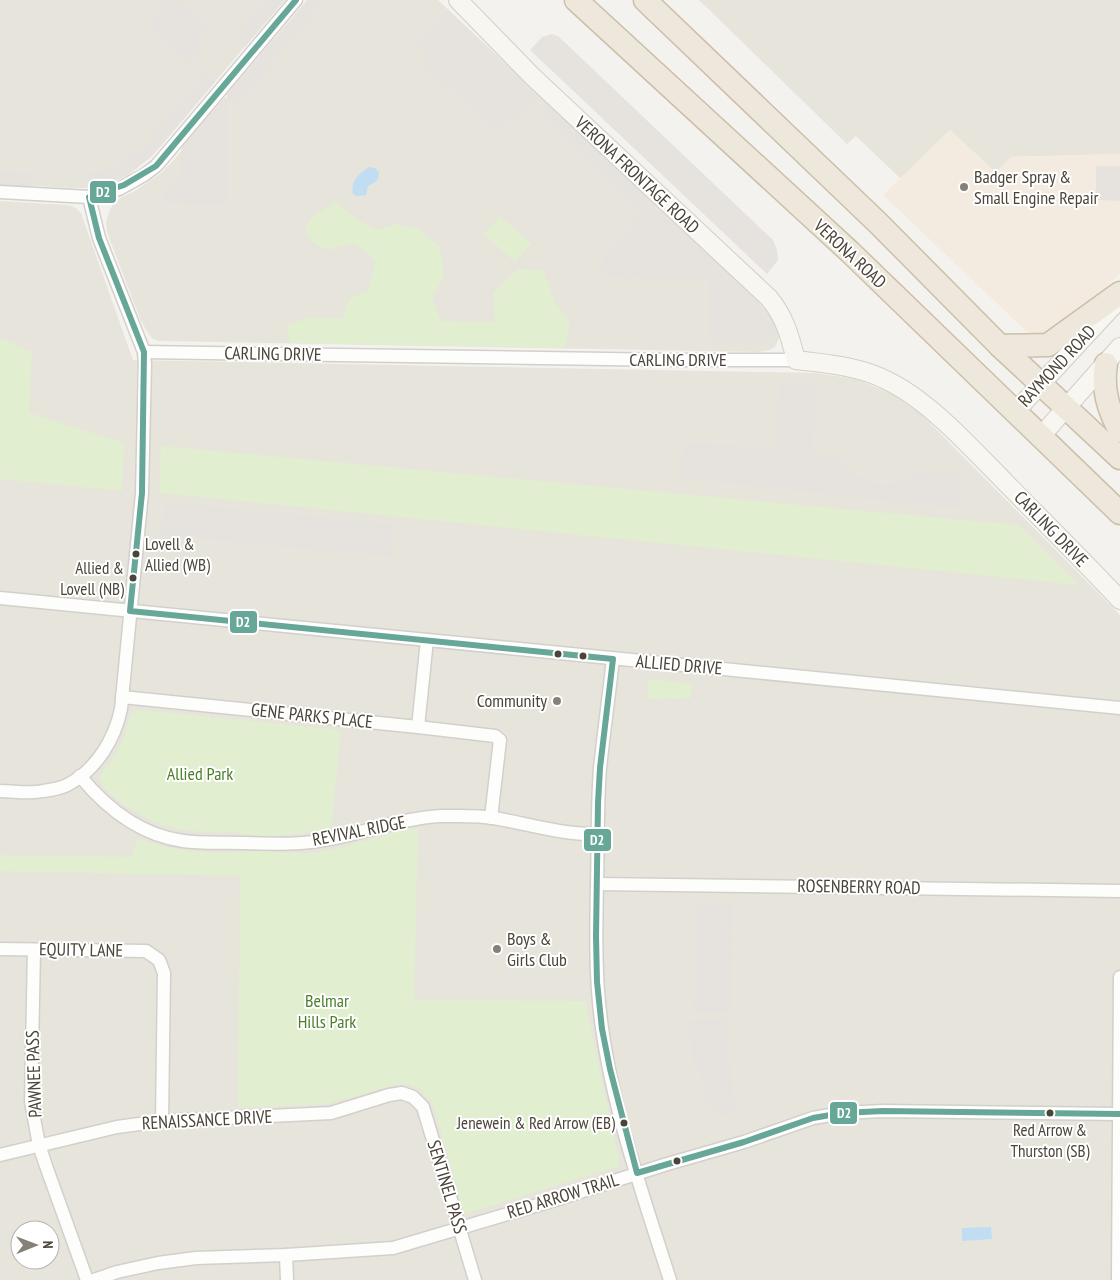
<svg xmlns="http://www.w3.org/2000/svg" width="1120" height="1280" viewBox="0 0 1120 1280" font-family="'PT Sans Narrow',sans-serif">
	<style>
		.residential { fill: #e7e4dc; fill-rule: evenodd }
		.commercial { fill: #f3ebdf }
		.green { fill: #e1eecf }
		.parking { fill: #e6e3df }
		.water { fill: #c0ddf1 }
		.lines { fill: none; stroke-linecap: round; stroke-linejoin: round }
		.street-casing { stroke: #d2d0cb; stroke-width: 15 }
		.secondary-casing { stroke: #d3cfc5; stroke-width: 20 }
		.highway-casing { stroke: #ccbfa9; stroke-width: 25 }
		.street { stroke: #fdfdfc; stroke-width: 12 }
		.secondary { stroke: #f7f6f1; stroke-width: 18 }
		.highway { stroke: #ede8db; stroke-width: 22 }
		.bus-1-casing { stroke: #fff; stroke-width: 10 }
		.bus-1 { stroke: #67a797; stroke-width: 6 }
		.poi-dot { fill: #868178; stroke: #fff; stroke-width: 2 }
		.bus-dot { fill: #4b4439; stroke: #fff; stroke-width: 2 }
		.labels { text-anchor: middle; stroke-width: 4; stroke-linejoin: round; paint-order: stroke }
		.bus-label { font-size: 17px; fill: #4b4439; stroke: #fff; text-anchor: end }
		.street-label { font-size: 18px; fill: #4b4439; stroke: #fff }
		.poi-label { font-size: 18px; fill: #4b4439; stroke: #fff; text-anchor: start }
		.park-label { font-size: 18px; fill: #4a7f2a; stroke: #fff }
		.line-badge { stroke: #fff; stroke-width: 2 }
		.badge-label { font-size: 14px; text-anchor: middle; font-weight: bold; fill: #fff }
	</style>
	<rect width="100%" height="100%" fill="#f4f2ee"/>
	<g class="residential">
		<polygon points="0,0 284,0 160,147 128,175 113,182 88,188 71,188 0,184"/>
		<polygon points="308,0 438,0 754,296 777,326 780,336 775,347 769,350 760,352 159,341 153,339 148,333 140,319 107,232 106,222 109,212 113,204 120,198 135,191 160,174 173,161"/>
		<polygon points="699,0 1120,0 1120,154 1011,157 996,173 950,130 901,179 856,136 847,144"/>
		<path d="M0 201 68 205 76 208 81 213 133 360 816 373 856 379 892 394 921 414 1120 615V1280H0ZM20 1230H50V1260H20Z"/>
	</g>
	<polygon class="commercial" points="950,130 996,172 1011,157 1120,154 1120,273 1072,322 1051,334 1037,335 1027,332 883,195"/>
	<g class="green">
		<polygon points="336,203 360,221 378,230 396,224 419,229 440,247 444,276 432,298 441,321 495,322 493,294 518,269 543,270 555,302 570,323 565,348 290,343 286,326 309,317 343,319 350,298 368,291 376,260 354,243 328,250 312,242 305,229 312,216"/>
		<polygon points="500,216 531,244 515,262 484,234"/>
		<polygon points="0,338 32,352 29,413 124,443 122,491 0,479"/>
		<polygon points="161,446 1018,525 1079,585 159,493"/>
		<polygon points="649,679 692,684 691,698 683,698 683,700 662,697 662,700 647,698"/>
		<polygon points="142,710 341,730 331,831 271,836 245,835 237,832 203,832 179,829 156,823 122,804 102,786 100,780 100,776 114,757 124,738 131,714 135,711"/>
		<path d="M418 828 414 1000 585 1001 620 1166 464 1214 432 1101 419 1088 407 1084 395 1085 328 1104 238 1108 240 876 0 871V855L131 857 138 838C188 858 223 851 274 851 313 859 349 845 386 835L393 832Z"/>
	</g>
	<g class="parking">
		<polygon points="167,0 177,0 210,27 202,37 200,53 192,64 147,25"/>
		<polygon points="267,0 285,0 245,47 234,39"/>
		<polygon points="307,0 325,0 239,104 226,95"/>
		<polygon points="447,10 537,99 496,134 423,64 430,55 416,40"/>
		<polygon points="552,34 558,36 773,240 777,250 778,260 767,274 530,50 542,37"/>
		<polygon points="206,74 215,82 151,157 128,175 113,182 88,188 86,175 112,168 140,149 152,137"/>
		<polygon points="225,97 228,111 228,123 227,206 163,203 164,191 180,179 182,146"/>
		<polygon points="549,104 649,198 639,209 540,114"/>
		<polygon points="1096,166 1120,166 1120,201 1096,200"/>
		<polygon points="0,171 31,173 31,187 0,185"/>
		<polygon points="653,202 765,309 774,320 771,336 765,342 757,344 708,342 708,279 602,277 603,254"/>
		<polygon points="779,382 815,383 813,455 846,459 845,469 879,485 910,479 910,469 959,474 959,509 680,478 684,442 777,449"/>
		<polygon points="165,502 393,524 395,536 394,548 390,557 161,535"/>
		<polygon points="695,902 733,902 731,1013 693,1012"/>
		<polygon points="727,1019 735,1114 725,1116 706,1102 700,1069 693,1070 689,1020"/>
	</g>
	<g class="water">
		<path d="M369 167 375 168 379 172C379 182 375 182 368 186L366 195 356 196 353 194C350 182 359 173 369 167Z"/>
		<polygon points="991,1227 992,1239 962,1241 962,1228"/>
	</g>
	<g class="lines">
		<g class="street-casing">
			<g id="street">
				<polyline points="0,192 89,197 119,189 144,175 156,166 185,132 296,0"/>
				<polyline points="144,352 672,360 796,360"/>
				<polyline points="0,598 1120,708"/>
				<path d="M613 659C609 695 604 731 600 768 597 807 598 846 597 885 596 933 595 980 602 1028 614 1114 644 1198 670 1280"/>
				<polyline points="122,697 418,727 495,736 500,740 491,818"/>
				<polyline points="418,727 427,640"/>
				<path d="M80 776C107 809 140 835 183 841 204 844 226 842 247 843 274 844 304 845 330 839 367 832 403 818 441 816 458 816 477 815 494 818 528 824 563 835 598 834"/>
				<path d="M0 791C14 791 30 794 43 791 51 790 62 788 69 784 97 769 115 738 121 709L142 493 145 364 144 352 99 238 89 197"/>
				<polyline points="597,884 1120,891"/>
				<polyline points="0,949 146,951 159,960 164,973 162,1121"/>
				<polyline points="34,950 31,1102 39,1145 46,1166 87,1280"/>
				<polyline points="0,1155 117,1127 162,1121 331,1113 389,1095 402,1093 413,1097 423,1107 475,1280"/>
				<polyline points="286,1255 287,1280"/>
				<polyline points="94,1280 117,1272 158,1263 196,1258 286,1255 393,1248 558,1199 664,1165 744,1142 813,1118 842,1113 883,1111 1120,1114"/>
				<polyline points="1118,1280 1120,977"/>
			</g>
		</g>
		<g class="secondary-casing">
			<g id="secondary">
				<path d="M458 0 531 75 769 298C785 317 790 337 796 360 828 364 859 366 888 381 931 402 972 449 1006 483 1044 522 1083 560 1120 600"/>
				<polyline points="1015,412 1113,306"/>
				<polyline points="1041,436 1120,347"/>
			</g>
		</g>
		<g class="highway-casing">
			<g id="highway">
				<polyline points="576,0 850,252 1120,513"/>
				<polyline points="645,0 878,223 1000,346 1120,458"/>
				<polyline points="1000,346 1048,345 1120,293"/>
				<path d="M1106 364C1102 389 1108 409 1120 431"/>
			</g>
		</g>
		<use href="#street" class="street"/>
		<use href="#secondary" class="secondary"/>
		<use href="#highway" class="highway"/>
		<g class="bus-1-casing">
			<polyline id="bus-1" points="296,0 156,166 124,185 89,197 99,238 144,352 142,493 130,611 613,659 600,768 598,803 596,936 597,982 602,1029 610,1069 637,1173 744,1142 813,1118 842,1113 883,1111 1120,1114"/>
		</g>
		<use href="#bus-1" class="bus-1"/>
	</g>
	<g class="poi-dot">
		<circle cx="964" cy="187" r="5"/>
		<circle cx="557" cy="701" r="5"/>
		<circle cx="497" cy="949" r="5"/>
	</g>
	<g class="bus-dot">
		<circle cx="136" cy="554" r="4.5"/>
		<circle cx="133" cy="578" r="4.5"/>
		<circle cx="558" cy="654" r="4.5"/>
		<circle cx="583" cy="656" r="4.5"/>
		<circle cx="1050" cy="1113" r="4.5"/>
		<circle cx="624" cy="1123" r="4.5"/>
		<circle cx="677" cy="1161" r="4.5"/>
	</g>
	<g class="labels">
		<g class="bus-label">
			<text x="145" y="550" text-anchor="start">Lovell &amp;<tspan x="145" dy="21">Allied (WB)</tspan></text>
			<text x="124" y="574">Allied &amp;<tspan x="124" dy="21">Lovell (NB)</tspan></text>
			<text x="615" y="1129">Jenewein &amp; Red Arrow (EB)</text>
			<text x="1050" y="1136" text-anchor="middle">Red Arrow &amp;<tspan x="1050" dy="21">Thurston (SB)</tspan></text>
		</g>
		<g class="street-label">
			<text transform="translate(637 175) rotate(43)" y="6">VERONA FRONTAGE ROAD</text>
			<text transform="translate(850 254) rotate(43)" y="6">VERONA ROAD</text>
			<text transform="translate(273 354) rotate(1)" y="6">CARLING DRIVE</text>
			<text x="678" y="366">CARLING DRIVE</text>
			<text transform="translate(1057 366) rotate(-47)" y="6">RAYMOND ROAD</text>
			<text transform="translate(1051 529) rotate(46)" y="6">CARLING DRIVE</text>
			<text transform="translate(679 665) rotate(5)" y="6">ALLIED DRIVE</text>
			<text transform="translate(312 716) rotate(6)" y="6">GENE PARKS PLACE</text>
			<text transform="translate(359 831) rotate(-11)" y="6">REVIVAL RIDGE</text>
			<text transform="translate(859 887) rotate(1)" y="6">ROSENBERRY ROAD</text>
			<text transform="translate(81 950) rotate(1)" y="6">EQUITY LANE</text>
			<text transform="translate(34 1074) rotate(-92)" y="6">PAWNEE PASS</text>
			<text transform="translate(207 1120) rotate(-3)" y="6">RENAISSANCE DRIVE</text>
			<text transform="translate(447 1187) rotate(73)" y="6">SENTINEL PASS</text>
			<text transform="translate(563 1196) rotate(-17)" y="6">RED ARROW TRAIL</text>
		</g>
		<g class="poi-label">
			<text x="974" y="183">Badger Spray &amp;<tspan x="974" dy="21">Small Engine Repair</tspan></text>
			<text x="547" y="707" text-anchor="end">Community</text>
			<text x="507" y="945">Boys &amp;<tspan x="507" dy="21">Girls Club</tspan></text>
		</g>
		<g class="park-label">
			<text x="200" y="780">Allied Park</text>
			<text x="327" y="1007">Belmar<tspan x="327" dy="21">Hills Park</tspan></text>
		</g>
	</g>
	<g class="line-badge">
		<rect x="89" y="180" width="28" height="24" rx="5" fill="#67a797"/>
		<rect x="229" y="610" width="29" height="24" rx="5" fill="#67a797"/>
		<rect x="583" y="828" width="29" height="24" rx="5" fill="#67a797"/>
		<rect x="829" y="1101" width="29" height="24" rx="5" fill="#67a797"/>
	</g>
	<g class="badge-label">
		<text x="103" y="197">D2</text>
		<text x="243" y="627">D2</text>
		<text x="597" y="845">D2</text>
		<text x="844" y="1118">D2</text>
	</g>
	<g transform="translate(35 1245) rotate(89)"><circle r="24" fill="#ffffff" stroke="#b7b4b0"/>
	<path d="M0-4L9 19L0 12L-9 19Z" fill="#868178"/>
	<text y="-8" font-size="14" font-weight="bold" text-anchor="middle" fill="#4b4439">N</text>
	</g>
</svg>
